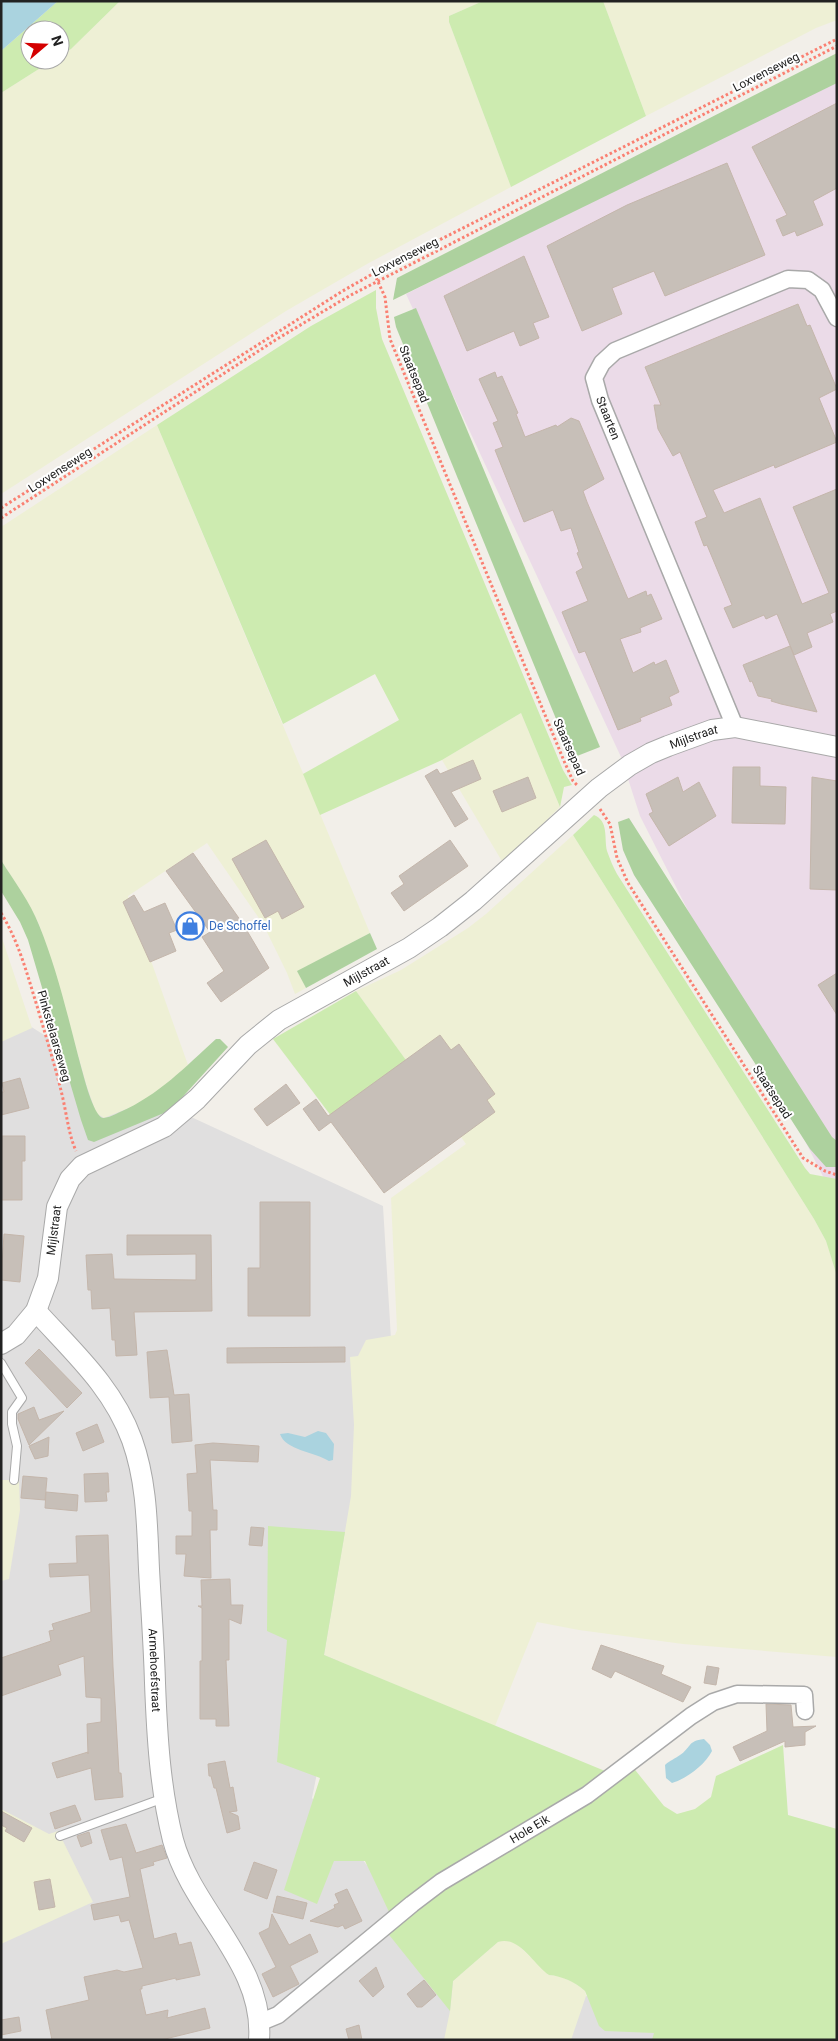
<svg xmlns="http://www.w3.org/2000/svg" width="838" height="2041" viewBox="0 0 838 2041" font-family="Roboto,sans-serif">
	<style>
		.residential { fill: #e0dfdf }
		.industrial { fill: #ebdbe8 }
		.farmland { fill: #eef0d5 }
		.grass { fill: #cdebb0 }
		.forest { fill: #add19e }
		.water { fill: #aad3df }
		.building { fill: #c7bfb8; stroke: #c4b6ab }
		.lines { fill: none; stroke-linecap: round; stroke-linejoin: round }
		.service-casing { stroke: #a9a9a9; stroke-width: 10 }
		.minor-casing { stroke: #a9a9a9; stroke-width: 19 }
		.tertiary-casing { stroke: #a9a9a9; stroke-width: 22 }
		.path { stroke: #fa8072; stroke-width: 3; stroke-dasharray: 2.5 2.5; stroke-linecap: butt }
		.service { stroke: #fff; stroke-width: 8 }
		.minor { stroke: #fff; stroke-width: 16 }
		.tertiary { stroke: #fff; stroke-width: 20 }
		.labels { text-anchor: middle; stroke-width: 4; stroke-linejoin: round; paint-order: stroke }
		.street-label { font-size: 12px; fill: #222; stroke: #fff }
		.shop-label { font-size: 12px; fill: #366cbe; stroke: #fff; text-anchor: start }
	</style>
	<rect width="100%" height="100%" fill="#f2efe9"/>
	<polygon class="residential" points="16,1017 122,1085 383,1206 394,1389 312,1798 456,1974 674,2011 693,2040 1,2040 1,1025"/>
	<polygon class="industrial" points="837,80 837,1204 640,816 621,757 406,294"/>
	<g class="farmland">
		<polygon points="120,1 483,1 449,16 449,22 511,187 367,264 286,311 1,494 1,93 53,60 60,60 60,56 71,49"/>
		<polygon points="603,1 837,1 837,20 816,28 646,116"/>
		<polygon points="157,425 370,933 298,971 306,988 295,994 287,973 263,924 207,843 128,896 188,1065 158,1092 134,1106 104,1118 96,1113 86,1084 69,1022 39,924 26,900 1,860 1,527"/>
		<polygon points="521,713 560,807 503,863 442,760"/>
		<polygon points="573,835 814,1219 826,1241 833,1262 837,1276 837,1657 683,1644 579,1630 537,1622 495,1726 324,1655 351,1496 354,1425 350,1357 358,1356 366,1340 395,1335 397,1330 391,1198 466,1144 356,991 401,970 468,928 486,914"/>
		<polygon points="1,935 32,1028 1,1042"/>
		<polygon points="1,1480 19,1480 20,1510 9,1579 1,1581"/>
		<polygon points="1,1809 49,1834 58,1831 93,1902 1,1944"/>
		<polygon points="504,1940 516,1943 549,1975 559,1976 575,1983 585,1991 586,1996 571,2040 444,2040 450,2011 453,1981 498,1942"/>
	</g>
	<g class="grass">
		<polygon points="58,1 120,1 71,49 60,56 60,30 30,30 30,60 53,60 1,93 1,51"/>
		<polygon points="483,1 603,1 646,116 511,187 449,22 449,16"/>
		<polygon points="376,290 376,308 382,339 563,770 572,785 564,787 560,807 521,713 442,760 320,815 303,774 399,720 375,674 283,724 157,425 311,326"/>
		<path d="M594 815C609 821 604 838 607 851 610 859 613 867 617 874L805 1168 810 1174 837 1179V1276L826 1241 814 1219 573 835Z"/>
		<polygon points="356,991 416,1074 341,1129 273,1039"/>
		<polygon points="268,1526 345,1532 324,1655 605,1771 548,1811 390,1914 365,1861 334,1861 317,1904 284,1890 320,1778 277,1762 287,1640 267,1631"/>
		<path d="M783 1745 788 1815 837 1829V2040H652L654 2033 605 2031 599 2026 585 1991C575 1982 562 1976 549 1975 533 1964 519 1935 498 1942L453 1981 450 2011 386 1931 428 1898 477 1868 527 1841 632 1766 664 1806 677 1814 695 1809 711 1797 716 1776Z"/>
	</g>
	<g class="forest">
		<polygon points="837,53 837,83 393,300 397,278"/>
		<polygon points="416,308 600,747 572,758 396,327 394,317"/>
		<polygon points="629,818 832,1137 837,1141 837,1167 826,1167 810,1149 634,875 623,850 618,822"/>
		<path d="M1 860C14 881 30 902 39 925 57 969 68 1017 80 1063 83 1073 93 1116 103 1118 108 1118 116 1114 120 1112 159 1095 185 1067 216 1039H220L228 1047 178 1102 164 1113 94 1142 88 1140 81 1120 28 940 20 922 1 891Z"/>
		<polygon points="370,933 377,949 306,988 297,971"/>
	</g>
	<g class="water">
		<polygon points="1,1 58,1 1,51"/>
		<path d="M318 1431 326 1433 334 1444 333 1460 329 1461C315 1452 285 1450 280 1434L288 1433 305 1437Z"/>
		<path d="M704 1739 710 1745 712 1751C705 1765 686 1779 672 1783L666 1778 665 1765C670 1760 675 1759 680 1755 691 1748 687 1741 704 1739Z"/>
	</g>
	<g class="building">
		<polygon points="837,103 837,188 813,201 823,225 797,236 795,231 783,236 776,220 787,215 752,147"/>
		<polygon points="727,163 765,255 665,296 654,271 612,288 622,314 582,331 547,246 627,205"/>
		<polygon points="524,256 549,317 533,323 539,338 520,346 514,331 467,351 444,296"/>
		<polygon points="798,304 807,326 810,325 837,389 819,398 837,442 775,468 774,465 713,490 724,513 760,498 802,604 829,593 793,507 837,489 837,611 830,614 833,622 807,633 812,647 794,655 777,614 766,619 764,615 733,628 724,608 732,605 707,545 704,546 695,522 707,517 680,452 673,456 658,429 654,405 661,405 645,367"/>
		<polygon points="495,372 497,378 502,376 518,413 516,414 525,437 556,425 557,427 571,418 579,421 604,479 583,491 587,502 628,599 646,591 647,596 651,594 662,619 640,628 641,632 620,639 633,673 654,662 655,665 666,660 679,692 669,697 672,705 640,718 641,721 618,730 585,651 579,653 562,612 588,601 576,572 583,568 577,553 579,552 571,528 561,531 553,510 524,522 495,450 503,447 493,423 498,421 479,379"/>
		<polygon points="790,646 817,712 781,704 771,701 772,699 758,696 752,681 750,682 743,665"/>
		<polygon points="473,760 481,779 451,792 468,819 455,827 425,776 437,769 440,774"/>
		<polygon points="733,767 760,767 760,786 786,787 785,824 732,823"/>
		<polygon points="528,777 536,798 502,812 493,791"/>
		<polygon points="678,777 683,792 699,782 716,816 669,846 649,814 653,812 646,794"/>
		<polygon points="812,777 837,781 837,890 810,889"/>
		<polygon points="266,840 304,907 282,919 278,911 265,918 232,859"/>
		<polygon points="450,840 468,866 404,911 391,893 404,884 399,876"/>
		<polygon points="193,853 243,924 269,968 221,1002 207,983 224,971 202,937 210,932 166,871"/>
		<polygon points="134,895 144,912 165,903 177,930 169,933 176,951 150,962 123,902"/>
		<polygon points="837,973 837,1015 818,985"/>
		<polygon points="440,1035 451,1050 459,1044 495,1094 487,1100 495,1112 384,1193 331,1122 319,1131 303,1109 316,1099 328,1116"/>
		<polygon points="20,1078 29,1108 1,1115 1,1092 4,1092 2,1083"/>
		<polygon points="286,1084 300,1103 267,1126 254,1109"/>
		<polygon points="2,1136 25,1136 25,1161 22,1161 22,1200 1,1200"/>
		<polygon points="260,1202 310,1202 310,1316 248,1316 248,1268 260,1268"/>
		<polygon points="4,1234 24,1236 20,1282 1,1280"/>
		<polygon points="127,1235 211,1235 212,1311 134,1312 137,1355 116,1356 115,1340 112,1340 110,1308 92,1309 91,1290 88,1290 86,1255 112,1254 114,1279 196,1280 196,1254 127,1255"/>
		<polygon points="345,1347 345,1362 227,1363 227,1348"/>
		<polygon points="39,1349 82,1393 67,1408 25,1363"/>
		<polygon points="167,1350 174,1395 189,1394 192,1441 172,1443 169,1397 150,1398 147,1352"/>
		<polygon points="34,1407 39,1420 64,1411 29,1445 18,1419 18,1414"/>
		<polygon points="97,1424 104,1442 83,1451 76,1433"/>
		<polygon points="49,1437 48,1456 35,1459 29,1446"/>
		<polygon points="213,1443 259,1446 258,1462 210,1460 213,1510 217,1510 217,1530 210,1530 211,1578 184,1576 186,1554 176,1554 176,1536 192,1536 192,1511 189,1511 187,1474 197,1473 195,1445"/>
		<polygon points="108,1473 109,1492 106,1492 107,1501 85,1502 84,1474"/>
		<polygon points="23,1476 47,1478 45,1500 21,1498"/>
		<polygon points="46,1492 78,1495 77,1511 45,1508"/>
		<polygon points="251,1527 264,1528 262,1546 249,1545"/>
		<polygon points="108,1535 113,1667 119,1773 121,1773 123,1797 95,1800 91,1768 57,1778 52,1763 88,1752 88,1754 87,1724 101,1722 101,1698 86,1697 84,1656 58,1665 61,1675 1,1696 1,1658 51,1641 49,1631 54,1630 52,1624 91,1612 89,1575 50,1577 49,1564 77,1563 76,1536"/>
		<polygon points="230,1579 231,1605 243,1605 241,1624 229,1619 229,1660 226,1660 229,1726 216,1726 216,1719 200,1719 200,1661 202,1661 202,1608 198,1606 202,1606 201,1580"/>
		<polygon points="601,1645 664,1666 661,1674 691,1687 683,1702 615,1671 611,1678 592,1669"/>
		<polygon points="707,1666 719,1668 716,1685 704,1683"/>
		<polygon points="766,1704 791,1705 793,1727 816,1726 805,1732 805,1745 785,1747 785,1741 740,1761 733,1747 767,1731"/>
		<polygon points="225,1761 230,1788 233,1787 237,1811 229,1812 238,1816 240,1829 227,1833 216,1788 214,1788 211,1776 209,1776 208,1764"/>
		<polygon points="75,1805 81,1820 55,1829 50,1813"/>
		<polygon points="1,1811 32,1828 24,1842 5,1831 7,1828 1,1825"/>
		<polygon points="126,1824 136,1853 162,1845 167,1858 153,1862 154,1865 140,1869 154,1939 176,1933 179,1945 191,1942 200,1975 176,1980 176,1978 142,1986 142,1989 140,1989 146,2015 168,2010 167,2018 205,2008 210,2028 161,2040 52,2040 46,2010 89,2000 84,1977 117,1970 124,1972 143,1968 129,1920 121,1922 119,1915 94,1920 91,1905 130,1897 122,1857 110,1860 101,1830"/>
		<polygon points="89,1832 92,1843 81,1847 77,1836"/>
		<polygon points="254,1862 277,1870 267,1899 244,1890"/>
		<polygon points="50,1879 55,1907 39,1910 34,1882"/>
		<polygon points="347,1889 362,1921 345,1929 343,1925 338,1927 310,1921 335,1908 334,1905 339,1903 335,1894"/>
		<polygon points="277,1896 307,1903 303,1919 273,1912"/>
		<polygon points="272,1914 289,1945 310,1934 318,1952 290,1966 299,1984 273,1997 262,1974 276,1967 259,1933 269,1928"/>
		<polygon points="376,1967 384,1987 373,1997 359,1981"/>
		<polygon points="424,1980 436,1995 422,2007 417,2007 407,1994"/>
		<polygon points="19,2017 21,2031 1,2035 1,2020"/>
		<polygon points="359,2025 362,2040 349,2040 346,2029"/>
	</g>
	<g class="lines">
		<g class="service-casing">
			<g id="service">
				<polyline points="1,1363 22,1398 12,1412 12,1424 17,1446 14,1480"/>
				<polyline points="60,1836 164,1798"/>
			</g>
		</g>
		<g class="minor-casing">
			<g id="minor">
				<polyline points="735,727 600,400 594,378 602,363 615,351 788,279 808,280 822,290 837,318"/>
				<path id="s1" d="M261 2022 278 2015 412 1904 441 1882 587 1795 691 1716 713 1702 737 1694 804 1695 805 1711"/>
			</g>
		</g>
		<g class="tertiary-casing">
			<g id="tertiary">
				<path id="s2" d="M36 1311C73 1352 113 1387 132 1440 147 1482 147 1525 149 1569 151 1607 154 1645 155 1683 157 1736 160 1788 173 1840 192 1911 265 1964 259 2040"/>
				<path id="s3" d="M1 1344 16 1335 36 1311 48 1278 57 1207 70 1179 82 1166 164 1127 197 1099 248 1045 279 1020 409 948 440 927 473 901 599 788 630 765 651 753 668 746 712 730 735 727 837 747"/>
			</g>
		</g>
		<g class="path">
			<polyline points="374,273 385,297 390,339 564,761 573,781 578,786"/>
			<polyline points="1,508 341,292 374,273 837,39"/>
			<polyline points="1,518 277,339 349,296 837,46"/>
			<polyline points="600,809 610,824 617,858 628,883 803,1158 825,1171 837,1175"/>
			<path d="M1 913C19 942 27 974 37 1006 46 1037 56 1068 63 1099 67 1117 69 1135 76 1151"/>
		</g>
		<use href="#service" class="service"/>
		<use href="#minor" class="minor"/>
		<use href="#tertiary" class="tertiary"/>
	</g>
	<defs>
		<g id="shop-ring" transform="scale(1.4375)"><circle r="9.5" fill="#fff" stroke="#3f7fe0" stroke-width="1.5"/><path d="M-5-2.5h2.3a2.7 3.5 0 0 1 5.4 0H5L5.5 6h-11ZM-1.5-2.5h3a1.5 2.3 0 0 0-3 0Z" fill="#3f7fe0"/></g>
	</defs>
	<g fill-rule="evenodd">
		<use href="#shop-ring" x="190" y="926"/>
	</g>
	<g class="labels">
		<g class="street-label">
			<text transform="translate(766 72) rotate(-27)" y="4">Loxvenseweg</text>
			<text transform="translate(405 257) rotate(-27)" y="4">Loxvenseweg</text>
			<text transform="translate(414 374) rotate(68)" y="4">Staatsepad</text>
			<text transform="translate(608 418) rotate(68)" y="4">Staarten</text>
			<text transform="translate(60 470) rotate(-33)" y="4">Loxvenseweg</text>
			<text dy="4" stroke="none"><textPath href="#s3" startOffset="958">Mijlstraat</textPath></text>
			<text transform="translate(569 747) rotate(66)" y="4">Staatsepad</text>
			<text dy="4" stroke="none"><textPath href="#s3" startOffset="552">Mijlstraat</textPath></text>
			<text transform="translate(54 1036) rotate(74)" y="4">Pinkstelaarseweg</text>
			<text transform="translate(772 1092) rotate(57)" y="4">Staatsepad</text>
			<text dy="4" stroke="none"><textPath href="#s3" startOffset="132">Mijlstraat</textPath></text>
			<text dy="4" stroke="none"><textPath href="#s2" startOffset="394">Armehoefstraat</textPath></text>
			<text dy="4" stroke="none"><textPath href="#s1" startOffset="332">Hole Eik</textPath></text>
		</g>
		<g class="shop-label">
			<text x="209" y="930">De Schoffel</text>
		</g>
	</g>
	<rect width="838" height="2041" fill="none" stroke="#222222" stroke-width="5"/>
	<g transform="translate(45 45) rotate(71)"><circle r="24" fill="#ffffff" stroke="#a7a7a7"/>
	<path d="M0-4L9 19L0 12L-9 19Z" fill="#d40000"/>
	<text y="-8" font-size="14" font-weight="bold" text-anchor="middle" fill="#222222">N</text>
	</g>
</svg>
